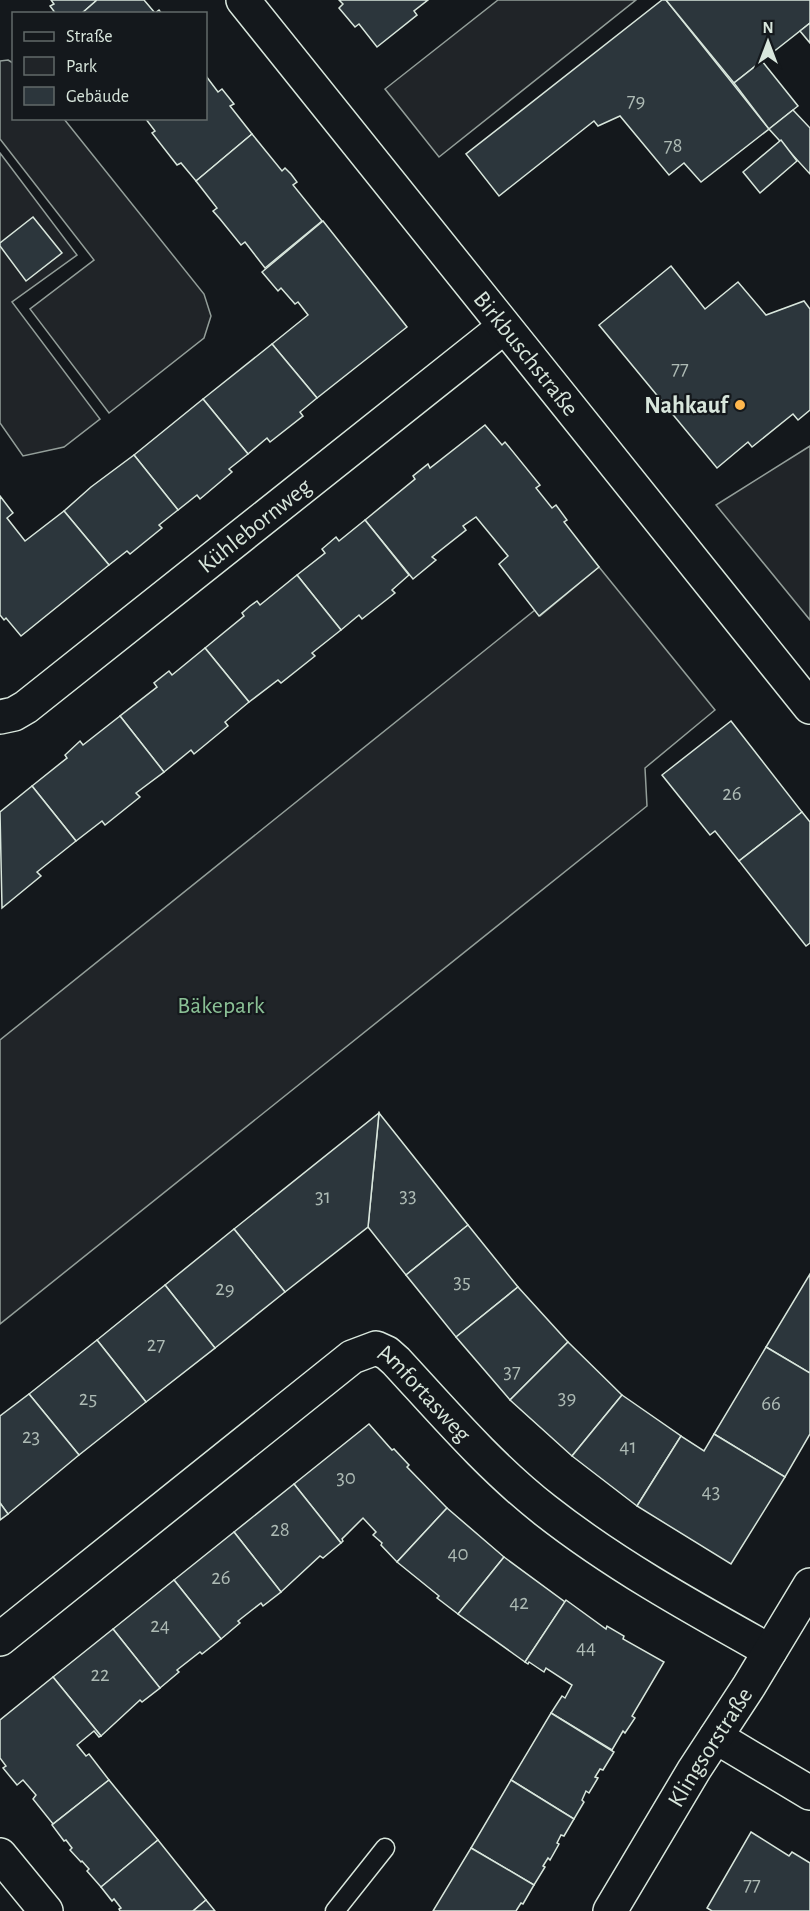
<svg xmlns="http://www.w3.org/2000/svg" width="810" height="1911" viewBox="0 0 810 1911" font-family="'Alegreya Sans',sans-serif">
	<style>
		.green { fill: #202428; stroke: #939e99; stroke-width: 1.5 }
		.building { fill: #2c363c; stroke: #d8e6dc; stroke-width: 1.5 }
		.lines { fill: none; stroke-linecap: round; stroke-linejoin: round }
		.service-casing { stroke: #d8e6dc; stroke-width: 21 }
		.minor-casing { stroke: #d8e6dc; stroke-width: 36 }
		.tertiary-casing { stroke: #d8e6dc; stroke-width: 36 }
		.service { stroke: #14181c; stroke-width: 18 }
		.minor { stroke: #14181c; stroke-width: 33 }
		.tertiary { stroke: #14181c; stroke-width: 33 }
		.poi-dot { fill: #ffb74d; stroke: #14181c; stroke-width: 2 }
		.labels { text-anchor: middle; stroke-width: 4.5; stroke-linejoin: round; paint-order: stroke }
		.number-label { font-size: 21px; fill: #adbab4 }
		.street-label { font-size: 24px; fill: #d8e6dc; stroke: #14181c }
		.poi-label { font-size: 24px; font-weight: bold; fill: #d8e6dc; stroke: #14181c; text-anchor: end }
		.park-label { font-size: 24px; fill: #8ac095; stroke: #14181c }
	</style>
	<rect width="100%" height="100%" fill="#14181c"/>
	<g class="green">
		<polygon points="498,0 636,0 439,157 385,89"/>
		<polygon points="8,60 13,63 14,118 64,119 204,294 211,316 204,338 109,413 30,309 94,260 0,139 0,61"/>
		<polygon points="0,153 77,255 12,302 100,419 64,447 23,456 0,423"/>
		<polygon points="810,446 810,620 716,505"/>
		<polygon points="599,567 715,710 645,768 647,806 0,1324 0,1040 535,610 540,616"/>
	</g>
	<g class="building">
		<polygon points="51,0 97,0 81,14 56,14 50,6 54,4"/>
		<polygon points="97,0 144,0 155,13 159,10 162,14 81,14"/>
		<polygon points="339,0 428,0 414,11 417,15 377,47 359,24 355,27 339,8 343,4"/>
		<polygon points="662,0 666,0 769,129 701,182 684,163 669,175 620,116 598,126 594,121 499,196 466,154"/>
		<polygon points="666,0 810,0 810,23 734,83"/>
		<polygon points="810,23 810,43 800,31"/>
		<polygon points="762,61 798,106 769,129 734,83"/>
		<polygon points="206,76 218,92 222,89 234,104 230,106 252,134 196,181 181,163 177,165 152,133 155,131 145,118 206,118"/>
		<polygon points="793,110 810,128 810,174 769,129"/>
		<polygon points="252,134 282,171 285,168 291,174 297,182 293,185 322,221 265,268 245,242 241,245 220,219 213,211 217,208 196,181"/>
		<polygon points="781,140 797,161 760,193 743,172"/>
		<polygon points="33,217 62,253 26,281 0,246 0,243"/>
		<polygon points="323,221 407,327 317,398 272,344 308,315 298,302 295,304 281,288 278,291 262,272"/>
		<polygon points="671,266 705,309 738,282 766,315 804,301 810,309 810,410 798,420 793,414 752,447 748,442 717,468 599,325"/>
		<polygon points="272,344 317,398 300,412 303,416 270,442 267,438 248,454 203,399"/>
		<polygon points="203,399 248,454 229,469 232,472 200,499 197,495 178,510 134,455"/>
		<polygon points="485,425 502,445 505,442 540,485 536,488 552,508 556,505 567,520 564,522 599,567 539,616 499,564 508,556 476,517 463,526 466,530 432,557 436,560 413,579 365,520 415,479 413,476 428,464 430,468"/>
		<polygon points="134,455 178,510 159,525 162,528 130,554 127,551 109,565 64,511 91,487"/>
		<polygon points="0,496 13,513 7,518 25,541 64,511 109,565 21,636 6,618 4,620 0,615"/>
		<polygon points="365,520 409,575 392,590 395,593 362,619 359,615 341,630 297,575 325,553 322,549 336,537 339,541"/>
		<polygon points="297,575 341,630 312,653 315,656 281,683 278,680 249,702 205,648 244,616 242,613 250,606 257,601 260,605"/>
		<polygon points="205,648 249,702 225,722 228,726 194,754 191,750 164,772 120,716 157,687 154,683 169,671 172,675"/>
		<polygon points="120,716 164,772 136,793 140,797 105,825 102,821 76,841 32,786 67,758 65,755 80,741 83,745"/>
		<polygon points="731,721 802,812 739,861 715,831 710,835 662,775"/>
		<polygon points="32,786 76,841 37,872 41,876 2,908 0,812"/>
		<polygon points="802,812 810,822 810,943 806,946 739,861"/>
		<polygon points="379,1113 468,1225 406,1275 368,1227"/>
		<polygon points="379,1113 368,1227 285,1292 234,1229"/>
		<polygon points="468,1225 518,1287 456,1337 406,1275"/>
		<polygon points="234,1229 285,1292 215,1348 165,1285"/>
		<polygon points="810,1274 810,1373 766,1347"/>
		<polygon points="165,1285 215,1348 146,1402 97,1340"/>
		<polygon points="518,1287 568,1342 510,1400 456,1337"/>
		<polygon points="97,1340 146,1402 79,1455 29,1394"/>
		<polygon points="568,1342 622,1395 572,1456 510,1400"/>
		<polygon points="766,1347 810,1373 810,1434 785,1477 714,1434"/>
		<polygon points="29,1394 79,1455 8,1514 0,1503 0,1416"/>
		<polygon points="622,1395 681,1436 637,1506 572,1456"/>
		<polygon points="369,1424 392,1450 394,1449 409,1465 407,1467 447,1508 397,1562 381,1545 382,1543 373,1535 376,1532 363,1518 342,1539 343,1541 341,1543 294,1484"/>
		<polygon points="714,1434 785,1477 731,1564 637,1506 681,1436 704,1451"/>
		<polygon points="294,1484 341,1543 323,1558 320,1556 281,1592 234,1532"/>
		<polygon points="0,1503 8,1514 0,1520"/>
		<polygon points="447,1508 504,1557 458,1614 437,1598 439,1596 397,1562"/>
		<polygon points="234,1532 281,1592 263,1606 261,1603 238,1621 240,1623 221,1639 174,1580"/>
		<polygon points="504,1557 565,1602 525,1662 458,1614"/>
		<polygon points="174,1580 221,1639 202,1654 200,1652 177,1670 179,1672 160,1688 113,1629"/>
		<polygon points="566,1600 606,1629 607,1626 624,1636 623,1639 664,1662 632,1716 635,1718 625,1733 623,1731 612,1750 551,1713 562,1696 565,1698 572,1685 546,1668 544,1672 529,1662 528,1664 525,1662"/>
		<polygon points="113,1629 160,1688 142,1702 140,1700 101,1736 53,1677"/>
		<polygon points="53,1677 101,1736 99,1737 94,1731 77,1745 86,1756 89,1754 109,1780 53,1824 33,1799 36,1795 23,1780 17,1785 3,1768 6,1766 0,1758 0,1720"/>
		<polygon points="551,1713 614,1752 603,1770 600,1769 595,1777 598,1778 589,1793 586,1791 582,1800 584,1802 574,1819 511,1780"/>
		<polygon points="109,1780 158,1840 101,1887 87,1871 89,1869 82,1861 81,1862 70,1850 72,1848 66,1840 64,1841 52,1825"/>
		<polygon points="511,1780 574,1819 564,1836 561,1835 557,1843 559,1844 550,1860 548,1858 543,1866 545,1867 534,1885 471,1848"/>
		<polygon points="751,1832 789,1856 792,1852 810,1863 810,1911 712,1911 707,1908"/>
		<polygon points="158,1840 206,1900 193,1911 120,1911 119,1909 121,1908 114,1899 112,1901 101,1887"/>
		<polygon points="471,1848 534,1885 523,1904 521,1903 516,1911 433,1911"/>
		<polygon points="206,1900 215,1911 193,1911"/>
	</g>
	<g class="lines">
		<g class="service-casing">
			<polyline id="service" points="335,1911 385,1848"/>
		</g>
		<g class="minor-casing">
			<g id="minor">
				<path id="s1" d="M0 717 14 714 26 707 504 327"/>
				<path id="s2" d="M0 1639 352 1357 376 1348 387 1353 396 1361C444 1413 490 1467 545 1510 615 1565 693 1608 770 1651"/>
				<polyline points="716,1737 810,1793"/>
				<polyline points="0,1855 46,1911"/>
			</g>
		</g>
		<g class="tertiary-casing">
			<g id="tertiary">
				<path id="s3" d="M243 0 810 707"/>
				<path id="s4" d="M610 1911 694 1770 749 1686 810 1585"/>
			</g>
		</g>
		<use href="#service" class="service"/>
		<use href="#minor" class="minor"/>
		<use href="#tertiary" class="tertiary"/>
	</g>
	<circle class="poi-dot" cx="740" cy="405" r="6"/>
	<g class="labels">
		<g class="number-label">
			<text x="636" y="107">79</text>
			<text x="673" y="152">78</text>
			<text x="680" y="375">77</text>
			<text x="732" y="800">26</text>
			<text x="408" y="1202">33</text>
			<text x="323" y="1203">31</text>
			<text x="462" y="1288">35</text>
			<text x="225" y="1295">29</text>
			<text x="156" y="1351">27</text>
			<text x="512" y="1378">37</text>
			<text x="567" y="1404">39</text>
			<text x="88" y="1405">25</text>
			<text x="771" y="1410">66</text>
			<text x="31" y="1443">23</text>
			<text x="628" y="1453">41</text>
			<text x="346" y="1484">30</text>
			<text x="711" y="1498">43</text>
			<text x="280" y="1536">28</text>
			<text x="458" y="1560">40</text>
			<text x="221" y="1584">26</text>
			<text x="519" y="1609">42</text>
			<text x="160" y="1632">24</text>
			<text x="586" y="1654">44</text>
			<text x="100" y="1681">22</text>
			<text x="752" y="1891">77</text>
		</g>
		<g class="street-label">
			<text dy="8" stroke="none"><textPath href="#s3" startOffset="453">Birkbuschstraße</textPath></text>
			<text dy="8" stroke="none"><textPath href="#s1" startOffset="320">Kühlebornweg</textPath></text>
			<text dy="8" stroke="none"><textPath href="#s2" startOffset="543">Amfortasweg</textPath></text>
			<text dy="8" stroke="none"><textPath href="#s4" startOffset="192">Klingsorstraße</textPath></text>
		</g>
		<g class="poi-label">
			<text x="728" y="413">Nahkauf</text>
		</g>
		<g class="park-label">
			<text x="221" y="1013">Bäkepark</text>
		</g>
	</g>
	<rect x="12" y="12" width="195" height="108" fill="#14181c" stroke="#626a69" stroke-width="1.5"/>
	<rect x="24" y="32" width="30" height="9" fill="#14181c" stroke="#626a69" stroke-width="1.5"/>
	<text x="66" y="42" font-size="18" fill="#d8e6dc">Straße</text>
	<rect x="24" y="57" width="30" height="18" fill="#202428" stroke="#626a69" stroke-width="1.5"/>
	<text x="66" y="72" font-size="18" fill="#d8e6dc">Park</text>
	<rect x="24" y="87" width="30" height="18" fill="#2c363c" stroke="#626a69" stroke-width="1.5"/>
	<text x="66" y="102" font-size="18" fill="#d8e6dc">Gebäude</text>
	<g transform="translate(768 42)" stroke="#14181c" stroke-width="4.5" paint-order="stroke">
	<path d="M0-4.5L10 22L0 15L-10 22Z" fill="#d8e6dc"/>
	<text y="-9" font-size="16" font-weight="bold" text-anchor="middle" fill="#d8e6dc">N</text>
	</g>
</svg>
